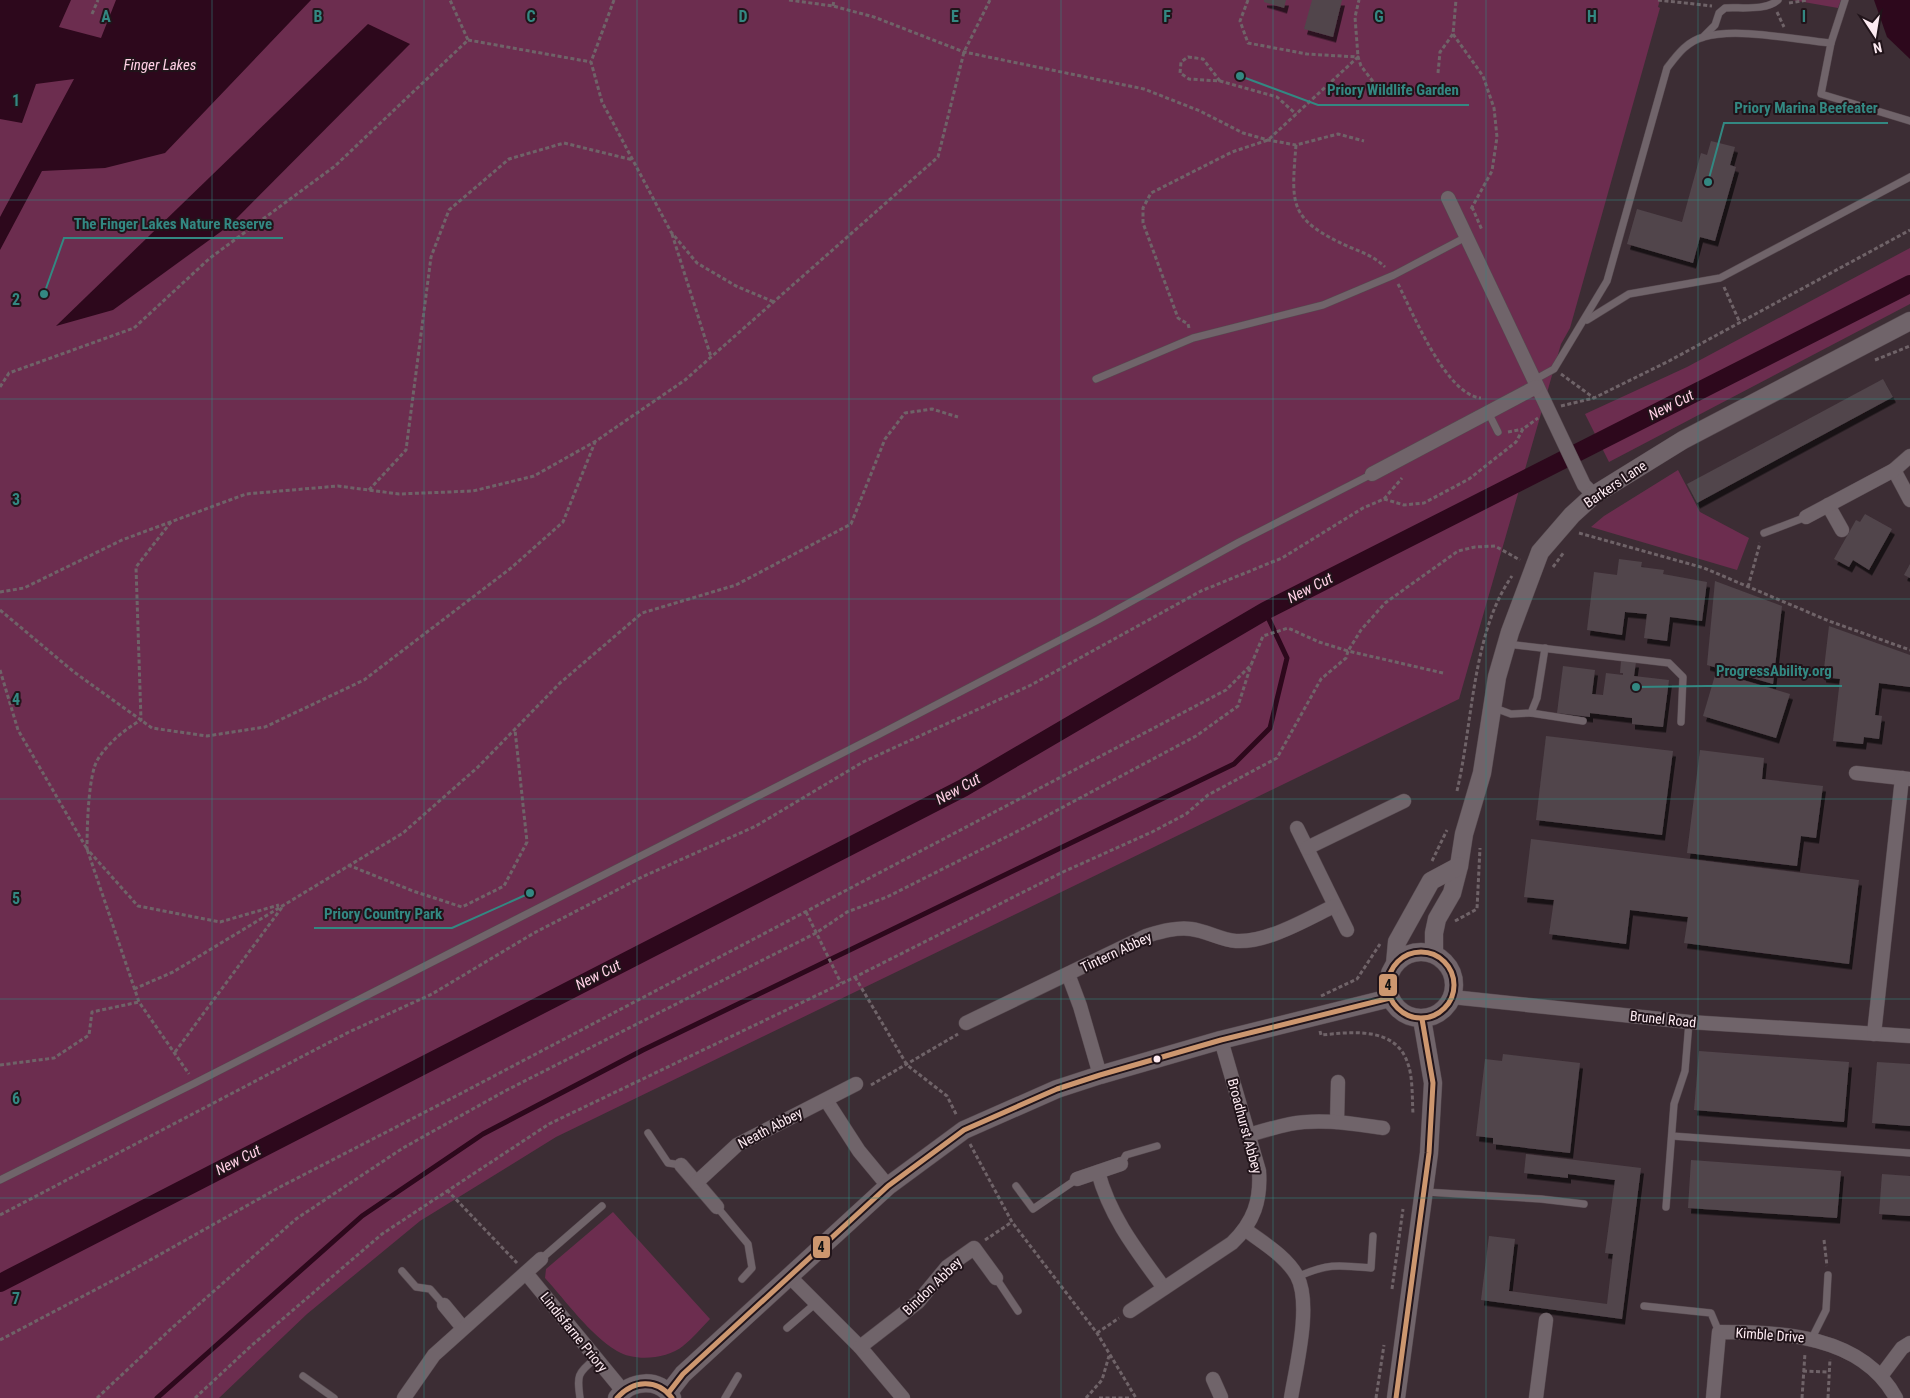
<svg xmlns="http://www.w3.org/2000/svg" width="1910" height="1398" viewBox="0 0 1910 1398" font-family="'Roboto Condensed',sans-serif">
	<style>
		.green { fill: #6c2d4f }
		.water { fill: #2d081c }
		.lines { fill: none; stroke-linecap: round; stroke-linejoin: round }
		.stream { stroke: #2d081c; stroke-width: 5 }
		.canal { stroke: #2d081c; stroke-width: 18 }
		.building { fill: #51454b; filter: url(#shadow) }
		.service-casing { stroke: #56494f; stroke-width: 8 }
		.minor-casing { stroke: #56494f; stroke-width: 15 }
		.tertiary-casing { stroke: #56494f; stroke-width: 19 }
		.path { stroke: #6f6368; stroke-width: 3; stroke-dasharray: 4 2.5; stroke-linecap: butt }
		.service { stroke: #70646a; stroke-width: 7 }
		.minor { stroke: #70646a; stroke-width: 14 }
		.tertiary { stroke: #70646a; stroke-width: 18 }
		.bus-1-casing { stroke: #21141a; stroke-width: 9 }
		.bus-1 { stroke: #cd976f; stroke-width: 5 }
		.grid { fill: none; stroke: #338882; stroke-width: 1; stroke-opacity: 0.55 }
		.bus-dot { fill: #fdebf2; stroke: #21141a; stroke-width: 2 }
		.labels { text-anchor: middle; stroke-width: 4; stroke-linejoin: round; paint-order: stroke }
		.street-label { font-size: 14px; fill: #fdebf2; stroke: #21141a }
		.water-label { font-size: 15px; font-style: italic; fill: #ffd0e5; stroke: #21141a }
		.grid-label { font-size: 16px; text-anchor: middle; font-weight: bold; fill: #338882; stroke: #21141a; stroke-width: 4; stroke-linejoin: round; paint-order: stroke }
		.leader { fill: none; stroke: #338882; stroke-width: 2 }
		.callout-dot { fill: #338882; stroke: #21141a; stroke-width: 2 }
		.callout-label { font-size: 15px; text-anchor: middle; font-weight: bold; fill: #338882; stroke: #21141a; stroke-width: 4; stroke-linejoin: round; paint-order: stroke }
		.line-badge { stroke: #21141a; stroke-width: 2 }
		.pale-badge-label { font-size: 14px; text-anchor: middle; font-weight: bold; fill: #111 }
	</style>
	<defs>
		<filter id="shadow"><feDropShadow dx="3" dy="5.5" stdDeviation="0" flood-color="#0009"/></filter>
	</defs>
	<rect width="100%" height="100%" fill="#3c2d34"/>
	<g class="green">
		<polygon points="0,0 1660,0 1658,7 1660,8 1570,328 1561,344 1459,699 556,1137 420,1221 307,1314 219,1398 0,1398"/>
		<polygon points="1792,0 1841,0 1838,8"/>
		<polygon points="1910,248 1910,304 1609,462 1585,414 1687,367"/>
		<polygon points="1678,470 1700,512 1749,538 1737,570 1591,527 1604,516"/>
		<path d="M613 1212 710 1319C701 1328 693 1338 683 1346 667 1359 635 1362 617 1351 590 1335 566 1301 545 1278L546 1269Z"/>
	</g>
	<g class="water">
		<polygon points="0,0 71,0 59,27 101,38 116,0 311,0 165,153 105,168 42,171 0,250 0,217 74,79 36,84 22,123 0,119"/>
		<polygon points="1874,0 1910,0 1910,59 1887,37"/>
		<polygon points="368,24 410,44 230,225 113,310 56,326"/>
	</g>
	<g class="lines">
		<polyline class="stream" points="157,1398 362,1216 483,1134 643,1050 1234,764 1270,728 1287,658 1265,611"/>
		<polyline class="canal" points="0,1283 963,788 1265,611 1910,284"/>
	</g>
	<g class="building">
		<polygon points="1264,0 1286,0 1284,8 1264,2"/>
		<polygon points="1312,0 1342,0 1333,37 1304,29"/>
		<polygon points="1711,141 1735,147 1730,165 1736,167 1715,241 1700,237 1693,263 1627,244 1637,209 1682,222 1701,153 1707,155"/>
		<polygon points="1883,379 1893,397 1697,503 1687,484"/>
		<polygon points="1865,514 1892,529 1869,570 1853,560 1849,567 1834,559 1856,520 1860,522"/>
		<polygon points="1619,559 1642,562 1641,567 1664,570 1663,574 1707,582 1702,621 1670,617 1667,641 1644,638 1647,614 1625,612 1622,635 1587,630 1594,572 1617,575"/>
		<polygon points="1910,564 1910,578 1904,575"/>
		<polygon points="1715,581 1782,606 1773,684 1707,665"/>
		<polygon points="1829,626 1910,655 1910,687 1879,683 1875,715 1882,716 1879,739 1864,737 1863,744 1833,741 1840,679 1823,677"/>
		<polygon points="1621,661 1636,662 1634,676 1669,680 1663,727 1632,724 1632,718 1590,713 1590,717 1557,713 1563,666 1595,670 1592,694 1603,695 1606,673 1623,675 1623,673 1620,673"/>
		<polygon points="1716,672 1790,694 1776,738 1703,716"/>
		<polygon points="1546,736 1673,751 1662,835 1536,820"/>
		<polygon points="1700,750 1764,758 1762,779 1823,786 1816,838 1801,836 1797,866 1687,853"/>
		<polygon points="1531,839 1859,880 1849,964 1684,943 1688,917 1630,910 1626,944 1549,934 1554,900 1524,897"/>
		<polygon points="1699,1051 1849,1062 1844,1122 1694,1110"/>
		<polygon points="1503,1054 1580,1063 1570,1153 1493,1144 1493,1138 1476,1136 1485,1059 1502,1061"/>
		<polygon points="1877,1062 1910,1064 1910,1126 1872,1123"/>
		<polygon points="1526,1154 1641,1168 1622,1319 1481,1300 1489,1236 1515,1239 1509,1291 1607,1304 1613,1254 1605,1253 1615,1180 1568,1174 1568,1178 1524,1173"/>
		<polygon points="1691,1160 1841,1171 1837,1218 1688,1208"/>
		<polygon points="1882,1174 1910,1176 1910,1216 1879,1214"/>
	</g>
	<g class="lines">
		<g class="service-casing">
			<g id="service">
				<polyline points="1845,0 1831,43 1821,94 1910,121"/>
				<path d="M1704 36 1715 25 1719 13 1725 8C1741 7 1766 11 1778 0"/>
				<polyline points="1587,320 1629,294 1720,278 1910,177"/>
				<polyline points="1096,379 1193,338 1323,305 1394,275 1466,237"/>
				<path d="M1534 380 1554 369 1607 281 1667 68C1677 55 1687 41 1704 37 1737 27 1796 40 1831 43"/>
				<polyline points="1488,412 1498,432"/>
				<polyline points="1764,533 1806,517"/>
				<polyline points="1507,644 1669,663 1683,677 1681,722"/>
				<polyline points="1492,707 1511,714 1531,713 1537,698 1545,648"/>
				<polyline points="1531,713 1583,721"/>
				<polyline points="648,1133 668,1163 681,1165"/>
				<polyline points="1672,1136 1910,1153"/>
				<polyline points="1121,1164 1126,1155 1157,1146"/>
				<polyline points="0,1180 195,1083 880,734 1098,620 1239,542 1372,474"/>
				<polyline points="1016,1186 1033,1209 1077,1179"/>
				<polyline points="1425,1192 1541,1199 1584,1204"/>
				<polyline points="717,1207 748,1244 752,1268 742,1279"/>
				<polyline points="1666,1207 1674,1104 1685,1071 1689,1022"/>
				<polyline points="541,1259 602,1206"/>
				<polyline points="402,1271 416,1287 430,1289 444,1305"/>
				<path d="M1297 1277C1328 1263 1339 1265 1371 1268L1373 1236"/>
				<polyline points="996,1278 1018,1311"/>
				<polyline points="1644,1306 1711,1313 1719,1332"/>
				<polyline points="787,1328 816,1303"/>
				<polyline points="1812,1338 1826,1310 1828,1275"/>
				<polyline points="303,1376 334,1398"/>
				<path d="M580 1398C577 1376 577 1373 595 1359"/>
				<polyline points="725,1398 738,1376"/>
			</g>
		</g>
		<g class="minor-casing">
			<g id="minor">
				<polyline points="1448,198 1584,485 1594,495"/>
				<polyline points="1894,470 1910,500"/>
				<polyline points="1372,474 1536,387"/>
				<polyline points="1828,505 1842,530"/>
				<polyline points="1806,517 1894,470 1910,456"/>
				<polyline points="1856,773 1910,779"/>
				<polyline points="1297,828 1347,930"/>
				<polyline points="1307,848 1404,801"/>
				<polyline points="1068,974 1080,1006 1100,1075"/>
				<polyline points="1452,997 1689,1022 1910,1036"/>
				<path d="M966 1023 1146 936C1160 932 1176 927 1191 929 1207 931 1221 940 1236 941 1267 943 1307 919 1334 906"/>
				<polyline points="1874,1034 1902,778"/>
				<polyline points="826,1100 859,1151 888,1186"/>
				<polyline points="1337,1122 1338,1082"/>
				<path d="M1249 1135C1262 1131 1276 1127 1290 1124 1321 1118 1353 1124 1383 1128"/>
				<polyline points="681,1165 717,1207"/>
				<path d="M1098 1172C1110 1217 1137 1251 1164 1288"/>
				<polyline points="1077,1179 1121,1164"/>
				<polyline points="697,1182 737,1145 856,1084"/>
				<path d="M1246 1230C1263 1243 1286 1256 1297 1276 1312 1304 1296 1367 1291 1398"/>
				<polyline points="526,1273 623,1391"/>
				<polyline points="789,1276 860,1347 903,1398"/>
				<polyline points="444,1305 463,1328"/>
				<path d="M1130 1311 1232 1243C1254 1222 1261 1200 1259 1171L1221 1040"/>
				<polyline points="860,1347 918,1302 947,1267 974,1248 996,1278"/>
				<polyline points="1881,1376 1902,1348 1910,1343"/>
				<polyline points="1213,1379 1221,1397"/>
				<polyline points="404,1398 434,1355 541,1259"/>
				<polyline points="1536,1398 1546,1320"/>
				<path d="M1713 1398 1719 1332C1782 1332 1862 1335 1896 1398"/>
			</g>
		</g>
		<g class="tertiary-casing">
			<g id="tertiary">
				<circle cx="1421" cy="985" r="33"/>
				<polyline points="1434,954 1434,933 1437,919 1452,893 1459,866 1464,834 1482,773 1497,677 1510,632 1540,552 1572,515 1594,495 1683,440 1910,321"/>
				<polyline points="1395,964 1397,942 1431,881 1459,866"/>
				<polyline points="669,1392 683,1374 888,1186 964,1130 1057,1089 1100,1075 1221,1040 1390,998"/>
				<path d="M617 1398C630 1380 660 1377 672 1398"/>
				<polyline points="1396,1398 1429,1153 1433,1083 1422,1019"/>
			</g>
		</g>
		<g class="path">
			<polyline points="614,0 591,62 602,102 671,232 697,263 736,286 774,302"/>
			<polyline points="789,0 833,6 874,17 964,52 1144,89 1200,111 1243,133 1268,140 1296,145 1338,134 1364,141"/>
			<polyline points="1248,0 1240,21 1248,43 1307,54 1358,57 1361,66 1385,97"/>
			<polyline points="1658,0 1712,6"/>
			<polyline points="1789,3 1808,0"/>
			<polyline points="833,6 834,0"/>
			<polyline points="1777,12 1784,27"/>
			<polyline points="92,14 98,0"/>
			<polyline points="1453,34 1483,76 1494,108 1497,137 1492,171 1471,209"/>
			<polyline points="468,40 591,62"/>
			<polyline points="1438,73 1440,52 1453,34 1456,0"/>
			<polyline points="1220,81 1203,59 1188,57 1181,62 1180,73 1189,79 1220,81 1277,97 1296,114"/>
			<path d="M1296 145C1291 207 1289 219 1349 247 1362 252 1375 257 1385 267"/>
			<polyline points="1472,207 1482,230"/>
			<polyline points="672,234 711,357"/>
			<path d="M1398 284C1413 313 1446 395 1481 398"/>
			<polyline points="1724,287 1740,323"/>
			<polyline points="1189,328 1188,324 1178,318 1143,223 1143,208 1151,193 1232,152 1268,140 1358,57 1355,17 1359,0"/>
			<polyline points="1875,360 1910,346"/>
			<polyline points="1561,374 1594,398"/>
			<polyline points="0,387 9,373 134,328 210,258 335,166 468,40 450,0"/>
			<polyline points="1561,406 1594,398 1669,361 1910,230"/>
			<polyline points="1508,432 1523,429"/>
			<polyline points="369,490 406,450 431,257 449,210 509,159 564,143 633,160"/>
			<polyline points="1384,499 1404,505 1424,503 1469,479 1516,442 1523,429 1538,418"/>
			<path d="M171 522 136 567 141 720C124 730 108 743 98 759 88 774 87 830 87 849L138 906 220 922 279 905"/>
			<polyline points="1579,533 1704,568 1829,621 1910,650"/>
			<polyline points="1553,567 1564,552"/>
			<polyline points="1748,587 1760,543"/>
			<polyline points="0,592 24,588 122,540 246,494 338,486 399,494 473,491 534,476 596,441 685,380 938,157 964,52 990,0"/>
			<polyline points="0,610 74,672 152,728 207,736 265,727 364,680 511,568 563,522 595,442"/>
			<polyline points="0,670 18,730 87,849 139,1002 189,1074"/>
			<path d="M1457 791C1473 723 1472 633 1512 576"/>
			<polyline points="1432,861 1447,830"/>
			<polyline points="348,865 413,891 462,907 504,886 527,842 515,730"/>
			<polyline points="806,912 841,983"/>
			<polyline points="1455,921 1477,909 1480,848"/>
			<polyline points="855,977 907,1065 947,1096 957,1116"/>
			<polyline points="134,989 173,972 403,833 478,767 560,683 642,613 736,585 851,524 885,439 905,413 932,409 958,417"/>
			<polyline points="1321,996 1357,979 1380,944"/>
			<path d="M1320 1031 1321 1035C1352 1032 1396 1026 1408 1064 1413 1078 1412 1098 1413 1114"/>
			<polyline points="175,1052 283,906"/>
			<polyline points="0,1065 54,1058 89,1035 92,1012 139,1002"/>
			<polyline points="871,1085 958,1034"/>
			<polyline points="970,1144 1012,1222 1097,1333 1136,1398"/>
			<polyline points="447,1190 517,1263"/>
			<polyline points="0,1215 349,1032 432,994 534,933 642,877 756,826 863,762 1031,685 1201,591 1282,558 1363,508 1384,499 1402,478"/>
			<polyline points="985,1240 1012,1222"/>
			<polyline points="1824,1240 1827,1266"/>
			<polyline points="1392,1289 1403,1209"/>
			<polyline points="1097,1333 1119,1318"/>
			<polyline points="0,1340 127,1273 280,1187 458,1095 1226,690 1251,665 1263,636 1288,628 1319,642 1348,651 1361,630 1385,603 1458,551 1475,547 1495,546 1520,560"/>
			<polyline points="1803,1371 1829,1372"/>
			<polyline points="97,1398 173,1327 296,1219 403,1148 505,1091 816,933 847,912 887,897 1024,828 1196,736 1238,706 1251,665"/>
			<polyline points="195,1398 251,1346 382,1234 549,1124 855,977 1063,872 1152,832 1186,814 1208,795 1277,758 1321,679 1346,658 1348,651 1443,673"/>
			<polyline points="1086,1398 1102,1380 1109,1356"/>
			<polyline points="1099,1398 1129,1398"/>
			<polyline points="1376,1398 1384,1345"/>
			<polyline points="1802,1398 1805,1353"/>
			<polyline points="1828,1398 1830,1359"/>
		</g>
		<use href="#service" class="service"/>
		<use href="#minor" class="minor"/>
		<use href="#tertiary" class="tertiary"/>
		<g class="bus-1-casing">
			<g id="bus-1">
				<circle cx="1421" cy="985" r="33"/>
				<polyline points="669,1392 683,1374 888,1186 964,1130 1057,1089 1100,1075 1221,1040 1390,998"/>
				<path d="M617 1398C633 1380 657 1378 672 1398"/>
				<polyline points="1396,1398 1429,1153 1433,1083 1422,1019"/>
			</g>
		</g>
		<use href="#bus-1" class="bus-1"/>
	</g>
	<path class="grid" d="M212 0V1398M424 0V1398M637 0V1398M849 0V1398M1061 0V1398M1273 0V1398M1486 0V1398M1698 0V1398M0 200H1910M0 399H1910M0 599H1910M0 799H1910M0 999H1910M0 1198H1910"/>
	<circle class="bus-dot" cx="1157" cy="1059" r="4.5"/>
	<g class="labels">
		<g class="street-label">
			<text transform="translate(1615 484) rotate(-34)" y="5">Barkers Lane</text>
			<text transform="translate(1116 952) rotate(-25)" y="5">Tintern Abbey</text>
			<text transform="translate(1663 1019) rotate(6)" y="5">Brunel Road</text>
			<text transform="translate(1245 1126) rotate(75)" y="5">Broadhurst Abbey</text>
			<text transform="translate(770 1128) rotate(-28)" y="5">Neath Abbey</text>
			<text transform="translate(932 1286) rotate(-44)" y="5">Bindon Abbey</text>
			<text transform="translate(574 1332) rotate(51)" y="5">Lindisfarne Priory</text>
			<text transform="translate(1770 1335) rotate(4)" y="5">Kimble Drive</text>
		</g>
		<g class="water-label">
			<text x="160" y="70">Finger Lakes</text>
			<text transform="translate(1671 405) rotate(-27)" y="5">New Cut</text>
			<text transform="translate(1310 588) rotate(-27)" y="5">New Cut</text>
			<text transform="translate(958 789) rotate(-29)" y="5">New Cut</text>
			<text transform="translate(598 975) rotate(-27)" y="5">New Cut</text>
			<text transform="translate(238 1160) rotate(-27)" y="5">New Cut</text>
		</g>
	</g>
	<g class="grid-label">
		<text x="106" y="22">A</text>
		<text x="318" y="22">B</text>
		<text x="531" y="22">C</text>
		<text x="743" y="22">D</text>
		<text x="955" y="22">E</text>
		<text x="1167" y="22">F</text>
		<text x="1379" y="22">G</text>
		<text x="1592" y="22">H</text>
		<text x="1804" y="22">I</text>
		<text x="16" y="106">1</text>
		<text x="16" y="305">2</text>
		<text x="16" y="505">3</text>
		<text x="16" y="705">4</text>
		<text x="16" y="904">5</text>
		<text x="16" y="1104">6</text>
		<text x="16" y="1304">7</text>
	</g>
	<path class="leader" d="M1240 76L1318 105H1469M1708 182L1724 123H1888M44 294L64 238H283M1636 687L1706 686H1842M530 893L452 928H314"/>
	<g class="callout-dot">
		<circle cx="1240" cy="76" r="5"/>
		<circle cx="1708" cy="182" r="5"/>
		<circle cx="44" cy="294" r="5"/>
		<circle cx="1636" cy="687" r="5"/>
		<circle cx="530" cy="893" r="5"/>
	</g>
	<g class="callout-label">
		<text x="1393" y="95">Priory Wildlife Garden</text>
		<text x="1806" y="113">Priory Marina Beefeater</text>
		<text x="173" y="229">The Finger Lakes Nature Reserve</text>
		<text x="1774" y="676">ProgressAbility.org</text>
		<text x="383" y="919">Priory Country Park</text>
	</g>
	<g class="line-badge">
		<rect x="1378" y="973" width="20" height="24" rx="5" fill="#cd976f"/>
		<rect x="812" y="1235" width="19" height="24" rx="5" fill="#cd976f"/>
	</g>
	<g class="pale-badge-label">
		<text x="1388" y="990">4</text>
		<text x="821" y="1252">4</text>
	</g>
	<g transform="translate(1875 35) rotate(168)" stroke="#21141a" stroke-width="4" paint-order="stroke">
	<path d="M0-4L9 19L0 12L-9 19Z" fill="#fdebf2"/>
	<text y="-8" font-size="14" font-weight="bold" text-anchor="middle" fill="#fdebf2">N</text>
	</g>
</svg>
